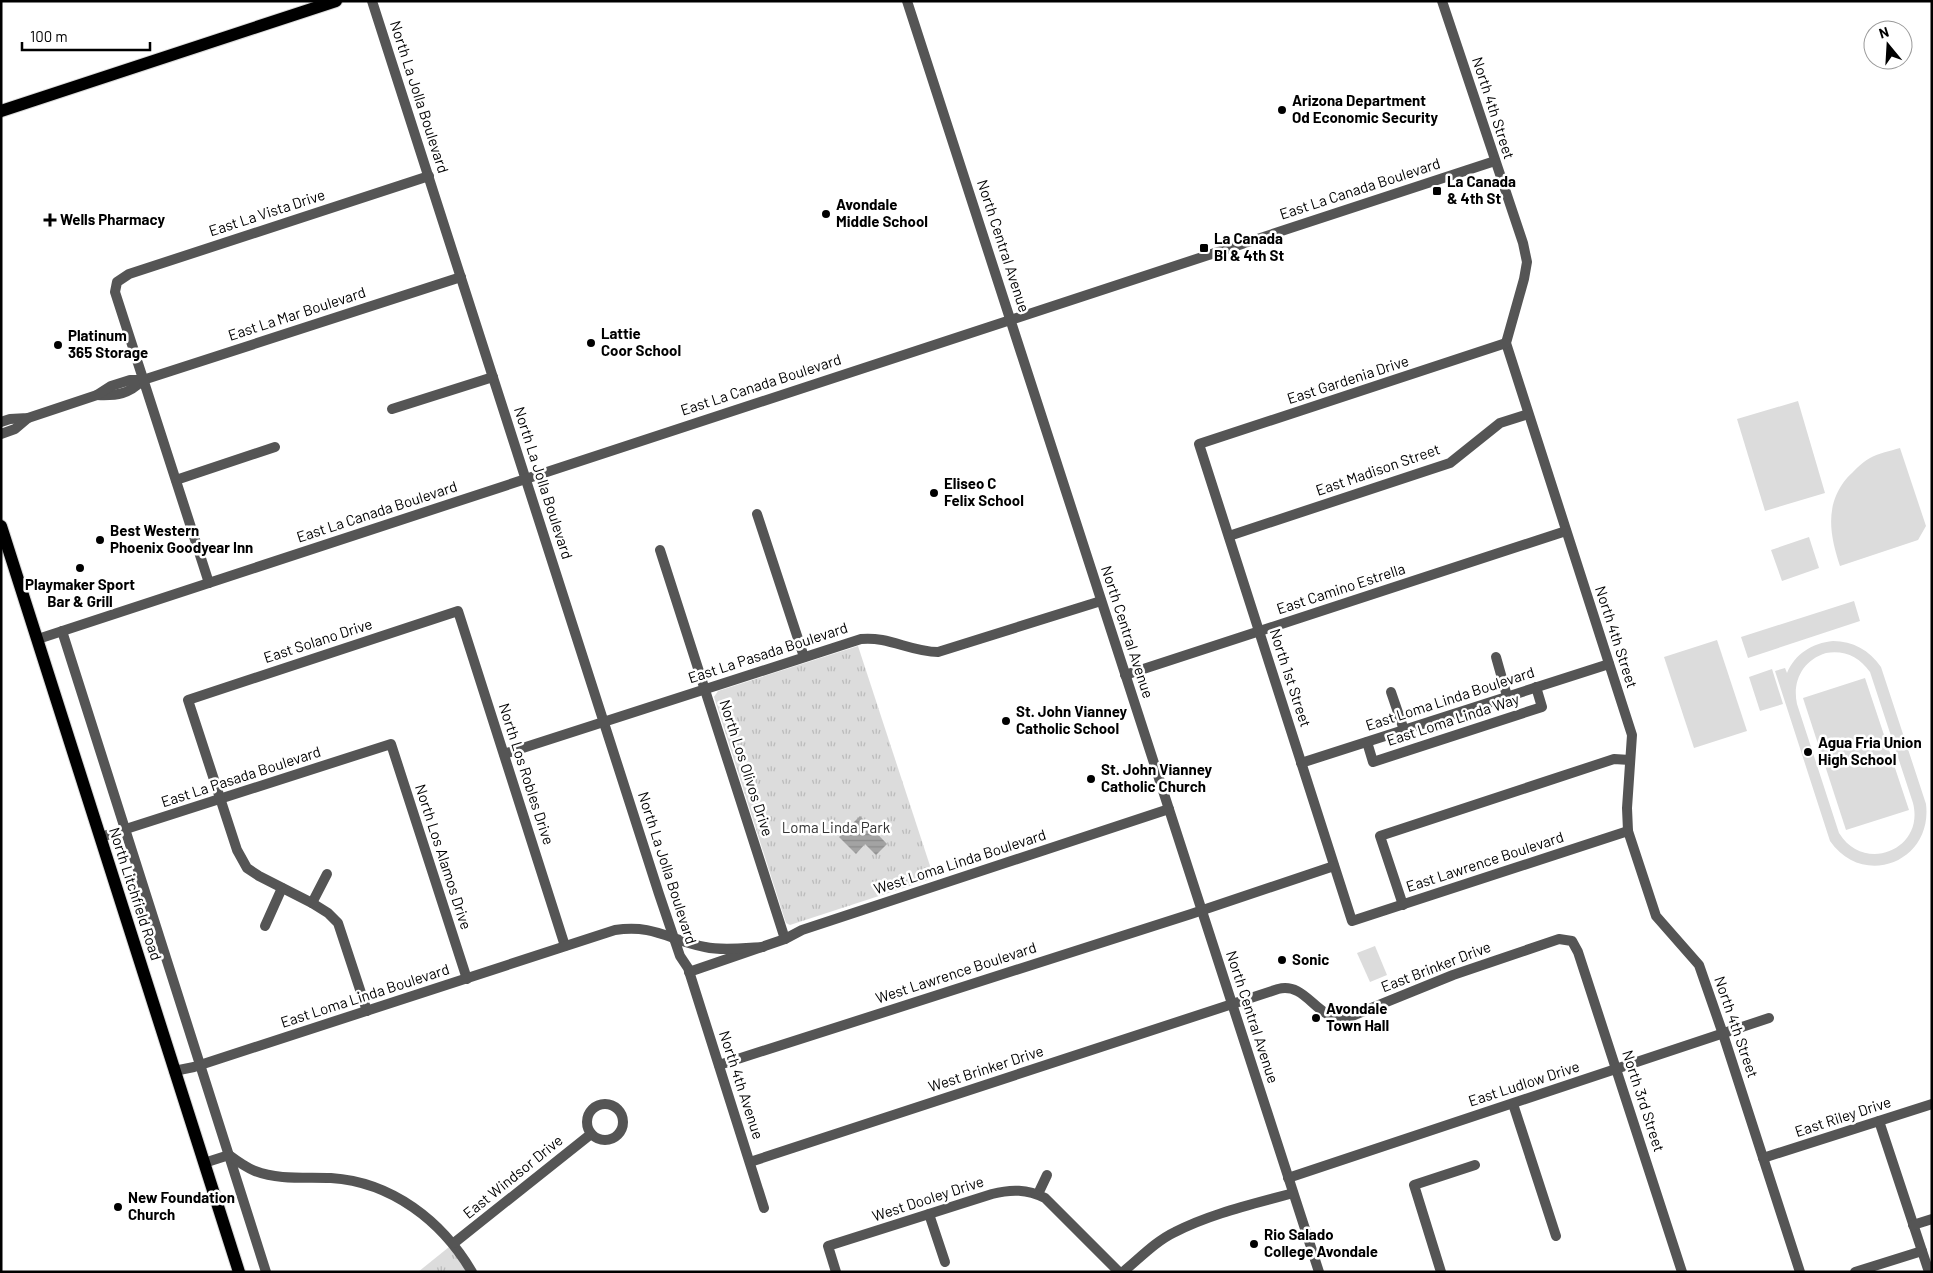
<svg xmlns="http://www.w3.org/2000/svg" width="1933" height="1273" viewBox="0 0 1933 1273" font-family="Barlow,sans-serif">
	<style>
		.green { fill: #dcdcdc; fill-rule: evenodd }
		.park { fill: url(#park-tufts) }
		.water { fill: url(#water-rules) }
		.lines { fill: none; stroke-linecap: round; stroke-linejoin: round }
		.major-casing { stroke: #dbdbdb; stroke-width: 14 }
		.minor { stroke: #555; stroke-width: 10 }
		.major { stroke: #000; stroke-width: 12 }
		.poi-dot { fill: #000; stroke: #fff; stroke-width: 2 }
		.labels { text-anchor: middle; stroke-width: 5; stroke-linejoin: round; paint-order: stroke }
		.street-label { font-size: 15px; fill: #000; stroke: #fff }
		.poi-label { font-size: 15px; font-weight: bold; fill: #000; stroke: #fff; text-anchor: start }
		.park-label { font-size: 15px; fill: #333; stroke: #fff }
	</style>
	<defs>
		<pattern id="park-tufts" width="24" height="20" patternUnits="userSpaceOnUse" patternTransform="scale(1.25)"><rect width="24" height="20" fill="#dcdcdc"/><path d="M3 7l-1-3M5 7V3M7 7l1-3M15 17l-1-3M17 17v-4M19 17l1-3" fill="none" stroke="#bbb"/></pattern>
		<pattern id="water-rules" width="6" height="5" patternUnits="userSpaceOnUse" patternTransform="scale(1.25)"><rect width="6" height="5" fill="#a3a3a3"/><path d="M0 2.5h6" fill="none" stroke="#8b8b8b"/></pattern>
	</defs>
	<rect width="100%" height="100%" fill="#fff"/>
	<g class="green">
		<polygon points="1798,401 1825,493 1765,511 1737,419"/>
		<path d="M1900 448 1926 526 1918 540 1840 566C1830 536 1824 505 1847 478 1854 471 1861 463 1870 458 1879 453 1890 451 1900 448Z"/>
		<polygon points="1809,537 1819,568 1782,581 1771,550"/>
		<polygon points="1854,601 1860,621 1748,658 1741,637"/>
		<polygon points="1717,640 1747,731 1694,748 1664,657"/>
		<path d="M1833 641C1853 641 1869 650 1881 667L1926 804C1933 862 1863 889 1830 841L1775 671 1785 668 1787 673C1795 654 1812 643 1833 641ZM1826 653C1845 650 1859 657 1870 672L1913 803C1925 850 1864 874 1839 833L1797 704C1792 681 1803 660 1826 653Z"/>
		<polygon points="1772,669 1783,704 1760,711 1749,677"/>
		<polygon points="1865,678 1909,810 1846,830 1803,698"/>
		<polygon points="1375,946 1387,975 1370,982 1357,953"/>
	</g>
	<g class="park">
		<polygon points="858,646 934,878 790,925 786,923 784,917 714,697 718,691"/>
		<polygon points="454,1243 472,1272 418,1272"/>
	</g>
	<polygon class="water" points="860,816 887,844 876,855 865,844 856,854 839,837"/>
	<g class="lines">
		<g class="major-casing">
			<g id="major">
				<polyline points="1,111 336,1"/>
				<polyline points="1,526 239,1272"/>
			</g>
		</g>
		<g class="minor">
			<polyline points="372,1 659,894 680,956 688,968 764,1208"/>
			<polyline points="907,1 1319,1272"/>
			<polyline points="1442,1 1523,243 1527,262 1524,279 1506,343 1632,735 1627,808 1628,831 1656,916 1699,965 1723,1034 1800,1272"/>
			<polyline points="1506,343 1199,444 1352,921 1628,831"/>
			<path d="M97 395C117 396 129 394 143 380"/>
			<polyline points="392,409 493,377"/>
			<polyline points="1,422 10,419 28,418 97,395 111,386 130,380 143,380 461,277"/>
			<polyline points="1,434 15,429 28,418"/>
			<polyline points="176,480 275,447"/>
			<polyline points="757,514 804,657"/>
			<polyline points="1229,536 1450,463 1500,423 1528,414"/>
			<polyline points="660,550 785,939"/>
			<polyline points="209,583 115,292 117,282 129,274 429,176"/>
			<polyline points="62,631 266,1272"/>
			<polyline points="38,639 1495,161"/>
			<polyline points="1496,657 1507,696"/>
			<polyline points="1125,675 1566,531"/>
			<polyline points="1391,692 1404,730"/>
			<polyline points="1367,742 1373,762 1542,707 1536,687"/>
			<path d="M504 754 861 639C888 636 911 652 938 652L1101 601"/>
			<polyline points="1301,763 1609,664"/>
			<polyline points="101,837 391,744 467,979"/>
			<polyline points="312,903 327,874"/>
			<polyline points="1403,905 1380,836 1614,759 1630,760"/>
			<polyline points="265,926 282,888"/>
			<polyline points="689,972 785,939 802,930 1169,809"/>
			<polyline points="367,1011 338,923 328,913 312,903 259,876 247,868 237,850 188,700 458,611 565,946"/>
			<polyline points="719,1065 1191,914 1334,866"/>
			<path d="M174 1071 194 1067 615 930C654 924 669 940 705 947 723 951 744 948 763 947"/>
			<circle cx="605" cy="1122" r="18"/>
			<polyline points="1513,1104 1556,1236"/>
			<polyline points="1879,1121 1929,1272"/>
			<polyline points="1763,1158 1932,1104"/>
			<path d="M750 1162 1278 989C1302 983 1312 1008 1331 1016 1336 1018 1342 1018 1347 1018L1453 975 1559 939 1572 941 1578 952 1682 1272"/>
			<path d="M204 1163 229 1155C237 1161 245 1167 255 1171 278 1180 306 1177 331 1178 392 1182 442 1221 472 1272"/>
			<polyline points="1288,1178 1769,1018"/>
			<polyline points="1038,1194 1047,1175"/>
			<polyline points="929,1214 945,1262"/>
			<polyline points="1913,1225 1932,1219"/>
			<polyline points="454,1243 591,1134"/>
			<path d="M836 1272 828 1246 992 1194C1011 1189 1027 1189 1045 1198L1119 1272"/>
			<path d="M1123 1272C1140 1258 1156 1241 1175 1232 1212 1213 1254 1204 1293 1193"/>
			<polyline points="1441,1272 1414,1185 1475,1165"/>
			<polyline points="1855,1272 1922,1251"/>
		</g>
		<use href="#major" class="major"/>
	</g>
	<g class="poi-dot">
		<circle cx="1282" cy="110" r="5"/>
		<rect x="1432" y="186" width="10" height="10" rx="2.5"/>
		<circle cx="826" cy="214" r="5"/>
		<path d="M47.5 212.5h5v5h5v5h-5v5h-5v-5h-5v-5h5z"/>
		<rect x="1199" y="243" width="10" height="10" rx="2.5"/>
		<circle cx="591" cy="343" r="5"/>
		<circle cx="58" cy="345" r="5"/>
		<circle cx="934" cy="493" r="5"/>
		<circle cx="100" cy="540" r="5"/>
		<circle cx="80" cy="568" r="5"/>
		<circle cx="1006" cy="721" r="5"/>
		<circle cx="1808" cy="752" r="5"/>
		<circle cx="1091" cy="779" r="5"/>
		<circle cx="1282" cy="960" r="5"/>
		<circle cx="1316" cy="1018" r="5"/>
		<circle cx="118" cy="1207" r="5"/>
		<circle cx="1254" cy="1244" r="5"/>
	</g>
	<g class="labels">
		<g class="street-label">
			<text transform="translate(419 97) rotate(72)" y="5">North La Jolla Boulevard</text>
			<text transform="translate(1493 108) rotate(72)" y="5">North 4th Street</text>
			<text transform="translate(1360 189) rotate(-18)" y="5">East La Canada Boulevard</text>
			<text transform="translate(267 213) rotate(-18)" y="5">East La Vista Drive</text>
			<text transform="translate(1003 246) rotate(72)" y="5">North Central Avenue</text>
			<text transform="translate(297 314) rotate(-18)" y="5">East La Mar Boulevard</text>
			<text transform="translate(1348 380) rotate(-18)" y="5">East Gardenia Drive</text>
			<text transform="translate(761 385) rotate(-18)" y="5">East La Canada Boulevard</text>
			<text transform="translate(1378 470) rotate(-19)" y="5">East Madison Street</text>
			<text transform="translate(543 483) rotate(72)" y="5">North La Jolla Boulevard</text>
			<text transform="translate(377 512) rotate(-18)" y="5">East La Canada Boulevard</text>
			<text transform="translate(1341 589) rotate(-18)" y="5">East Camino Estrella</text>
			<text transform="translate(1127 632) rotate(72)" y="5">North Central Avenue</text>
			<text transform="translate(1616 637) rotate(72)" y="5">North 4th Street</text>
			<text transform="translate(318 641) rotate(-18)" y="5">East Solano Drive</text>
			<text transform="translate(768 653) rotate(-18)" y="5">East La Pasada Boulevard</text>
			<text transform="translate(1290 678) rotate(72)" y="5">North 1st Street</text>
			<text transform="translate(1450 699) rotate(-18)" y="5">East Loma Linda Boulevard</text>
			<text transform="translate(1453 720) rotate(-18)" y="5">East Loma Linda Way</text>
			<text transform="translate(746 768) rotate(72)" y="5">North Los Olivos Drive</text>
			<text transform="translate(526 774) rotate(72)" y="5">North Los Robles Drive</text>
			<text transform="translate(241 777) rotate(-18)" y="5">East La Pasada Boulevard</text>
			<text transform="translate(443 857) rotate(72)" y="5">North Los Alamos Drive</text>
			<text transform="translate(960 862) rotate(-18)" y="5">West Loma Linda Boulevard</text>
			<text transform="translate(1485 862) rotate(-18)" y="5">East Lawrence Boulevard</text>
			<text transform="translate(667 868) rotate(72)" y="5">North La Jolla Boulevard</text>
			<text transform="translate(135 894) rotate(72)" y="5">North Litchfield Road</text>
			<text transform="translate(1436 967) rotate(-21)" y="5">East Brinker Drive</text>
			<text transform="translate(956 973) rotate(-18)" y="5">West Lawrence Boulevard</text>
			<text transform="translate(365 996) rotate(-18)" y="5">East Loma Linda Boulevard</text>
			<text transform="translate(1252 1017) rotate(72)" y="5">North Central Avenue</text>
			<text transform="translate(1736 1027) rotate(71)" y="5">North 4th Street</text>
			<text transform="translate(986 1069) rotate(-18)" y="5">West Brinker Drive</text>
			<text transform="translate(1524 1084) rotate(-18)" y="5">East Ludlow Drive</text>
			<text transform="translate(741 1085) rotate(72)" y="5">North 4th Avenue</text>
			<text transform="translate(1643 1101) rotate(72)" y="5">North 3rd Street</text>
			<text transform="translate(1843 1117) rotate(-18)" y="5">East Riley Drive</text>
			<text transform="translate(513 1177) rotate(-39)" y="5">East Windsor Drive</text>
			<text transform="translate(928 1199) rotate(-18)" y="5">West Dooley Drive</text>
		</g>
		<g class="poi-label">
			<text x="1292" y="106">Arizona Department<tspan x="1292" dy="17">Od Economic Security</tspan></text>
			<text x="1447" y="187">La Canada<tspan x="1447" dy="17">&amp; 4th St</tspan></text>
			<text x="836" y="210">Avondale<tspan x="836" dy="17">Middle School</tspan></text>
			<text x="60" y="225">Wells Pharmacy</text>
			<text x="1214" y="244">La Canada<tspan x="1214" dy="17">Bl &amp; 4th St</tspan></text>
			<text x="601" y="339">Lattie<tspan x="601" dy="17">Coor School</tspan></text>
			<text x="68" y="341">Platinum<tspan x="68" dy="17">365 Storage</tspan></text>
			<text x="944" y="489">Eliseo C<tspan x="944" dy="17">Felix School</tspan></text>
			<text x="110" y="536">Best Western<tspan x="110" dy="17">Phoenix Goodyear Inn</tspan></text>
			<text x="80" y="590" text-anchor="middle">Playmaker Sport<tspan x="80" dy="17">Bar &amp; Grill</tspan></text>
			<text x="1016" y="717">St. John Vianney<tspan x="1016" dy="17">Catholic School</tspan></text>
			<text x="1818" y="748">Agua Fria Union<tspan x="1818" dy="17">High School</tspan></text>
			<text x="1101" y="775">St. John Vianney<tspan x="1101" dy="17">Catholic Church</tspan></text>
			<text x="1292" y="965">Sonic</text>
			<text x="1326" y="1014">Avondale<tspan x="1326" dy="17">Town Hall</tspan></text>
			<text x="128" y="1203">New Foundation<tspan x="128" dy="17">Church</tspan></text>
			<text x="1264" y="1240">Rio Salado<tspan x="1264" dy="17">College Avondale</tspan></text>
		</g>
		<g class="park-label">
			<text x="836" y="833">Loma Linda Park</text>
		</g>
	</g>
	<rect width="1933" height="1273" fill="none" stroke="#000000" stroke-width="5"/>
	<g transform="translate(1888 45) rotate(342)"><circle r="24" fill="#ffffff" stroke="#999999"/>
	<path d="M0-4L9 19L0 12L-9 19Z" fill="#000000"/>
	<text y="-8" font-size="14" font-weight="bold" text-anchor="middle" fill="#000000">N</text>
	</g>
	<path d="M22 42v8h128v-8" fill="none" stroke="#000000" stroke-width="2.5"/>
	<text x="30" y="42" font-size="15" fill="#000000" stroke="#ffffff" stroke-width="4" paint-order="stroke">100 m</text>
</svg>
